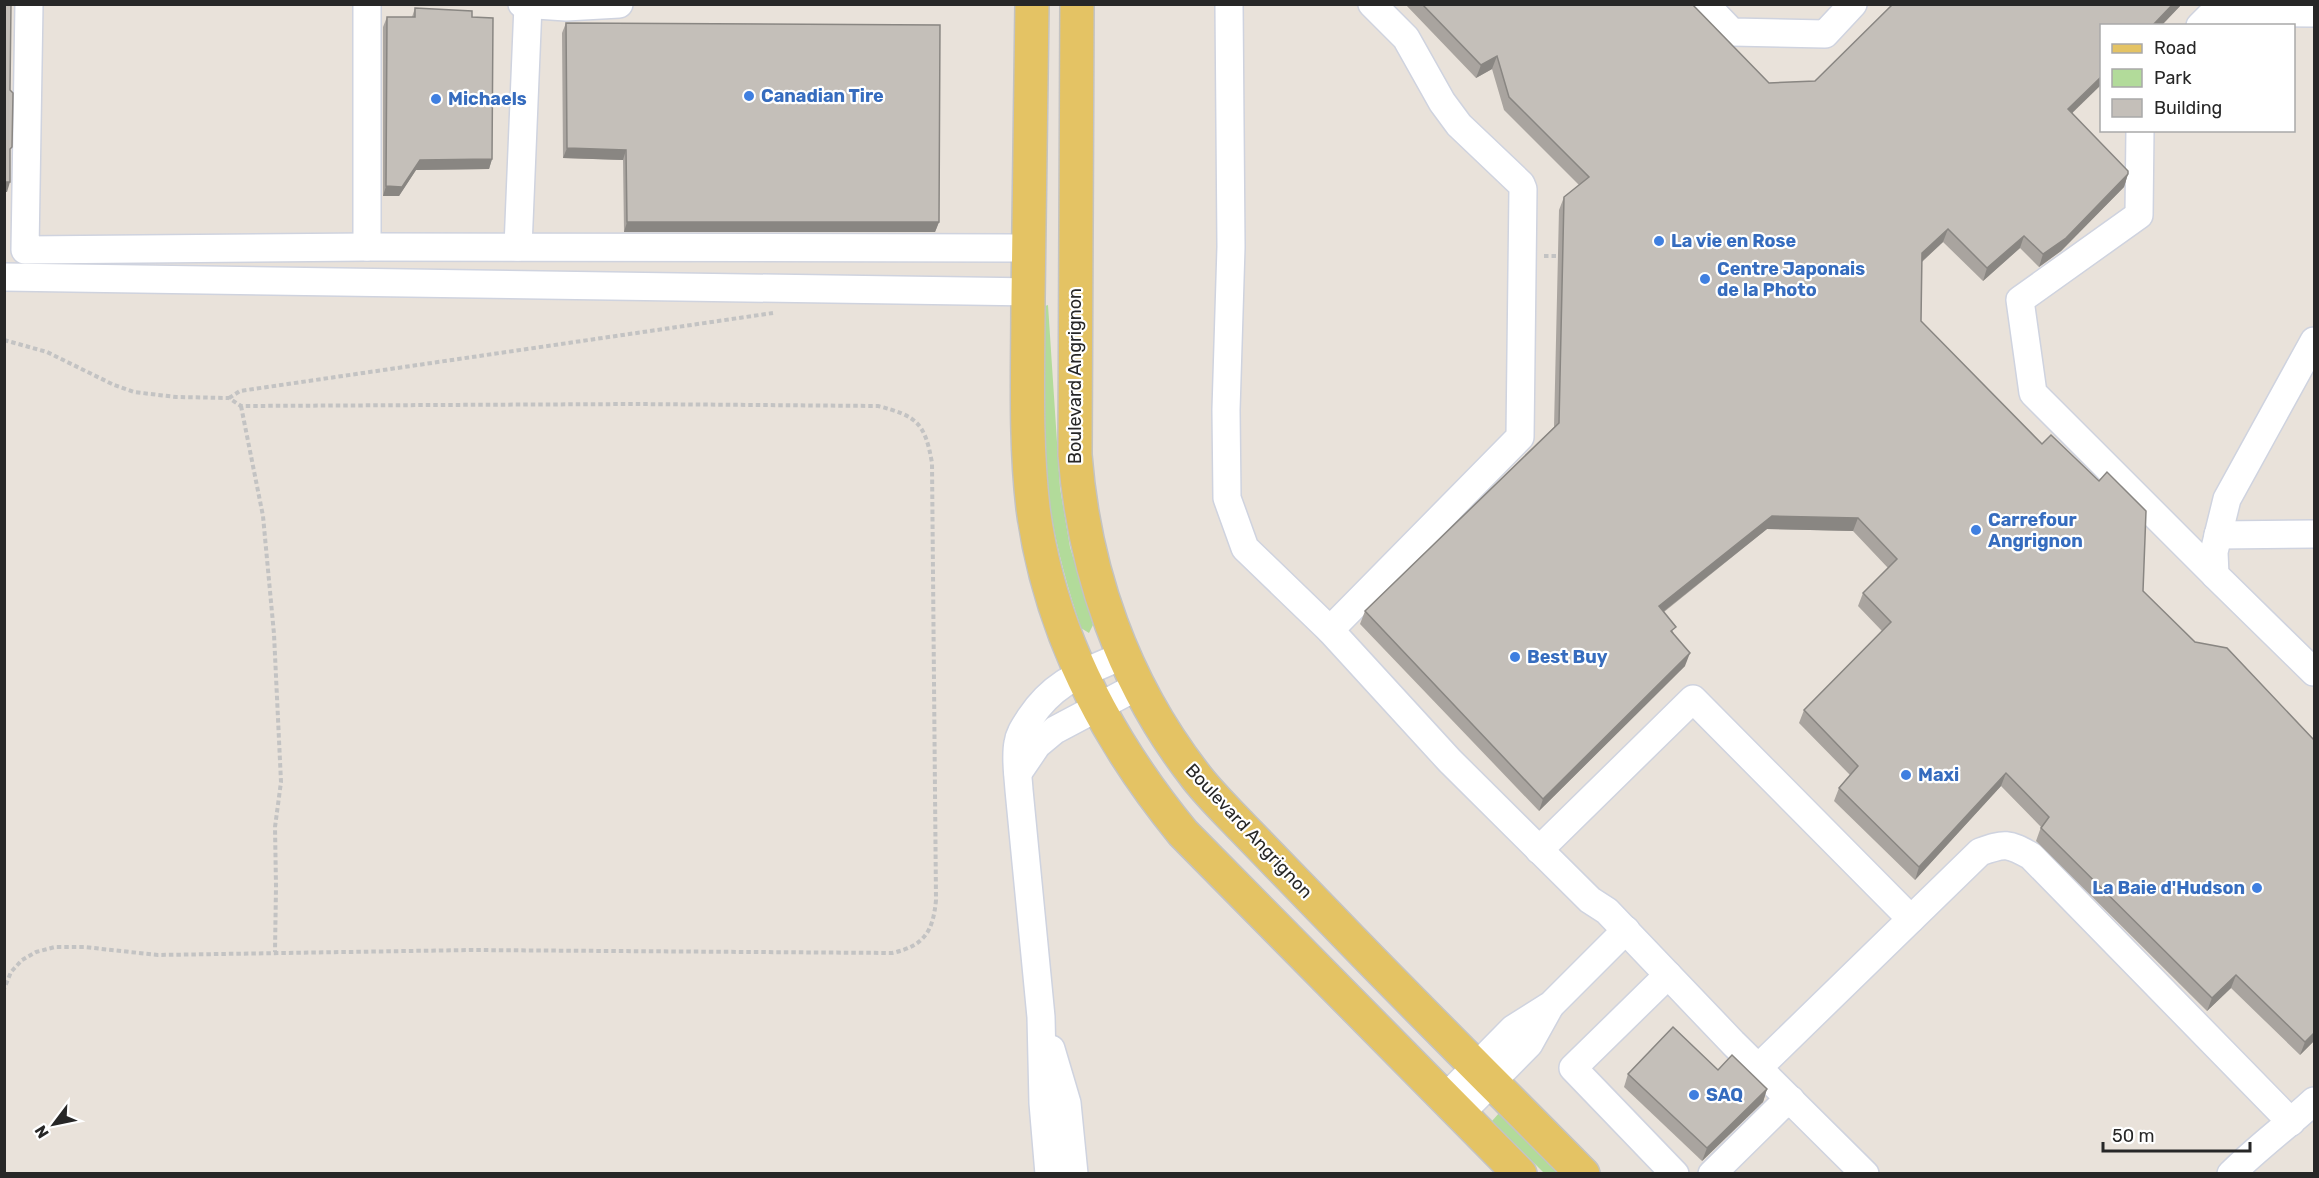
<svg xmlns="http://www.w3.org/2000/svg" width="2319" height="1178" viewBox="0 0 2319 1178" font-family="Rubik,sans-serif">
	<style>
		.green { fill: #b2db9a }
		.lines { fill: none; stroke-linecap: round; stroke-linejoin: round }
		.minor-casing { stroke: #cfd3df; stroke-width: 30 }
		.major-casing { stroke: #c3c3c3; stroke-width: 36 }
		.path { stroke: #c3c3c3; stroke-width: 4; stroke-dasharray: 4.5 3; stroke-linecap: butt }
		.minor { stroke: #fff; stroke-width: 27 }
		.major { stroke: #e4c364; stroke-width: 33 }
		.wall { fill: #a9a49f }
		.shaded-wall { fill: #898682 }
		.building { fill: #c4bfb9; stroke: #898682; stroke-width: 1.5 }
		.shop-dot { fill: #3f7fe0; stroke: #fff; stroke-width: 2 }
		.labels { text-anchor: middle; stroke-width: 4.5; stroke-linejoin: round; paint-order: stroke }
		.shop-label { font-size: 18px; font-weight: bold; fill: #366cbe; stroke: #fff; text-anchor: start }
		.street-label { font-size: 18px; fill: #272727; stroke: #fff }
	</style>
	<rect width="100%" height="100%" fill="#e9e2da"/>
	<g class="green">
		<path d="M1048 305 1060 488 1070 547 1093 625 1089 633 1081 628C1064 577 1050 525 1046 471 1042 416 1045 361 1045 306Z"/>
		<polygon points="1500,1112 1561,1173 1544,1173 1492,1121"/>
	</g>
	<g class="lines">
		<g class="minor-casing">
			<g id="minor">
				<polyline points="29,4 25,250 367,247 1029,248"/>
				<polyline points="367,4 367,247"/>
				<polyline points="522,4 566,7 619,4"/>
				<polyline points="1229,4 1231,247 1226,410 1227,498 1245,548 1330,630 1450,761 1590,900 1607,911 1733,1043 1865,1174"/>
				<polyline points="1705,4 1732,32 1825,34 1853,4"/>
				<polyline points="2200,26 2214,12 2314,13"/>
				<polyline points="2140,130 2139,215 2020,300 2033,393 2215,575"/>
				<polyline points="518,247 528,5"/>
				<polyline points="4,277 1028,292"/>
				<polyline points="2314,341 2227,499 2214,552 2215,575 2314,672"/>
				<polyline points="2218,535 2314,534"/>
				<polyline points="1330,630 1520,437 1523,189 1521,184 1459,125 1442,102 1406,38 1372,4"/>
				<polyline points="1018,773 1037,745 1055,730 1138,686"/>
				<polyline points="1539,850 1693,699 1911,919"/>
				<polyline points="1668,975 1573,1068 1675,1174"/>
				<polyline points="1051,1049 1067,1103 1074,1174"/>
				<path d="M1758 1068 1980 852C2005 843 2008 843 2031 856L2291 1122"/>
				<polyline points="1445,1098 1513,1029 1551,1005 1626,930"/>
				<polyline points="1461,1113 1529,1044 1549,1008"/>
				<path d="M1049 1174 1043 1103 1041 1017 1019 790C1018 774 1015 758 1018 743 1019 734 1025 726 1030 718 1055 680 1084 673 1124 655"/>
				<polyline points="1712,1174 1780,1107 1791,1100"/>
				<path d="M2231 1174C2258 1147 2287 1126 2314 1101"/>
			</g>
		</g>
		<g class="major-casing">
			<g id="major">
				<path d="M1032 4C1030 103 1029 201 1028 299 1028 369 1025 439 1033 508 1049 630 1106 739 1183 833L1520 1174"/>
				<path d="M1077 4 1075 455C1084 571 1123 682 1194 774 1208 793 1226 810 1243 828 1274 860 1306 893 1337 925 1418 1009 1501 1091 1583 1174"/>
			</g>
		</g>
		<g class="path">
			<polyline points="1544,256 1558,256"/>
			<path d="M4 340 47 352 114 385 134 392 176 397 229 398 241 406 635 404 878 406C917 416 925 423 932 463L936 900C933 932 924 946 892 953L471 950 158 955 84 947H55L36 952 22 960 11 972 4 989"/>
			<polyline points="229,398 240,391 773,313"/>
			<polyline points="241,406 263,516 274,634 281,782 275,827 276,886 275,952"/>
		</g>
		<use href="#minor" class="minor"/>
		<use href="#major" class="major"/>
	</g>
	<g class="wall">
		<polygon points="1405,4 1692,4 1769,83 1815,81 2182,4 2161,26 2102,26 2072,114 2128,174 2124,187 2061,251 2039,267 2020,248 1983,281 1943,242 1922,262 1921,321 2143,591 2314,1041 2300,1055 2231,988 2207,1011 2036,841 2041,827 2001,786 1915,880 1834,801 1839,788 1850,775 1799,723 1804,710 1882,631 1858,606 1863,593 1888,568 1853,531 1767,529 1664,612 1674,634 1685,666 1539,811 1360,624 1365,611 1554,427 1559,210 1564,197 1579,185 1504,110 1492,69 1476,78"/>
		<polygon points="415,8 492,159 489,169 416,170 399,196 383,196 383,27 387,17 412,17"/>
		<polygon points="566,23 939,222 935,232 624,232 623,160 563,158 562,33"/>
		<polygon points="1718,1070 1767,1089 1763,1102 1702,1161 1624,1087 1628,1074"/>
	</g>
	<g class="shaded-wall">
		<polygon points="2173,4 2182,4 2161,26 2152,26"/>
		<polygon points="1497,56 1492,69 1476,78 1481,65"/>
		<polygon points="2102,76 2102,84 2063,122 2068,109"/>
		<polygon points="567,148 626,150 623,160 563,158"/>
		<polygon points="492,159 489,169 416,170 399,196 383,196 386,186 420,160"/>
		<polygon points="2128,174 2124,187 2061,251 2039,267 2043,254"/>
		<polygon points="4,182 10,182 7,192 4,192"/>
		<polygon points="627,222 939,222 935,232 624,232"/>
		<polygon points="1948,229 1943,242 1917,266 1922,253"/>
		<polygon points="2024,236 2020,248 1983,281 1987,268"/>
		<polygon points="1772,516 1858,518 1853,531 1767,529 1654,619 1659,606"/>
		<polygon points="1690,653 1685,666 1539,811 1543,799"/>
		<polygon points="2006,773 2001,786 1915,880 1919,867"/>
		<polygon points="2236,975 2231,988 2207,1011 2212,998"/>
		<polygon points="2314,1033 2314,1041 2300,1055 2305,1042"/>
		<polygon points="1767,1089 1763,1102 1702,1161 1707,1148"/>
	</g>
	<g class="building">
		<polygon points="4,4 11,4 10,90 13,93 12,147 10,149 10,182 4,182"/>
		<polygon points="1422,4 1692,4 1769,83 1815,81 1893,4 2173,4 2152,26 2102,26 2102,76 2068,109 2128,171 2128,174 2066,238 2043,254 2024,236 1987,268 1948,229 1922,253 1921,321 2042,444 2051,435 2099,481 2107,472 2146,511 2143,591 2195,642 2227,648 2314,740 2314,1033 2305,1042 2236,975 2212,998 2041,828 2049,817 2006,773 1919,867 1839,788 1858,766 1804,710 1891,622 1863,593 1897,559 1858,518 1772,516 1659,606 1676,627 1671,631 1690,653 1543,799 1365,611 1559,423 1564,197 1589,177 1509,97 1497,56 1481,65"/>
		<polygon points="415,8 472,11 472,17 493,18 492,159 420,160 402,187 386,186 387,17 415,17"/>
		<polygon points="566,23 940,25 939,222 627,222 626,150 567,148"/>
		<polygon points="1673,1027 1718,1070 1732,1055 1767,1089 1707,1148 1628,1074"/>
	</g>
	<g class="shop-dot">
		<circle cx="749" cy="96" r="6"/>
		<circle cx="436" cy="99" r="6"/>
		<circle cx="1659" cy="241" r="6"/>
		<circle cx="1705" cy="279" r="6"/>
		<circle cx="1976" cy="530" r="6"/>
		<circle cx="1515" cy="657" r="6"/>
		<circle cx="1906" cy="775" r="6"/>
		<circle cx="2257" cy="888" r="6"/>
		<circle cx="1694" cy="1095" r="6"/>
	</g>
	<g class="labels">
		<g class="shop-label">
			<text x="761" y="102">Canadian Tire</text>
			<text x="448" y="105">Michaels</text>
			<text x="1671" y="247">La vie en Rose</text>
			<text x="1717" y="275">Centre Japonais<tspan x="1717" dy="21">de la Photo</tspan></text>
			<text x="1988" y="526">Carrefour<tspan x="1988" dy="21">Angrignon</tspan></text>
			<text x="1527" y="663">Best Buy</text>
			<text x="1918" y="781">Maxi</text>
			<text x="2245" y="894" text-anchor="end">La Baie d'Hudson</text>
			<text x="1706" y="1101">SAQ</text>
		</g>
		<g class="street-label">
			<text transform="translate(1075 376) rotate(-90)" y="6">Boulevard Angrignon</text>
			<text transform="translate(1249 831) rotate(47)" y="6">Boulevard Angrignon</text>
		</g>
	</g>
	<rect width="2319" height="1178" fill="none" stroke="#272727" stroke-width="12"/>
	<rect x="2100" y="24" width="195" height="108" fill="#ffffff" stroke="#a9a9a9" stroke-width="1.5"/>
	<rect x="2112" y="44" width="30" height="9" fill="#e4c364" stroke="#a9a9a9" stroke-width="1.5"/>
	<text x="2154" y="54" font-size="18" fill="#272727">Road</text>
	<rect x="2112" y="69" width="30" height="18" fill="#b2db9a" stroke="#a9a9a9" stroke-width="1.5"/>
	<text x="2154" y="84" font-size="18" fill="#272727">Park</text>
	<rect x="2112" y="99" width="30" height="18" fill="#c4bfb9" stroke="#a9a9a9" stroke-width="1.5"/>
	<text x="2154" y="114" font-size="18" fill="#272727">Building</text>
	<g transform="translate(54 1124) rotate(238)" stroke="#ffffff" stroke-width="4.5" paint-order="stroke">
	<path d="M0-4.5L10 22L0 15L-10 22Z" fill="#272727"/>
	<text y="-9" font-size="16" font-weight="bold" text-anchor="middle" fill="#272727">N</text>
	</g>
	<path d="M2103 1142v9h147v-9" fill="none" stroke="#272727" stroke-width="3"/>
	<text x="2112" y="1142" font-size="18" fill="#272727" stroke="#ffffff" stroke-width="4.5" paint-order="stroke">50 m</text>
</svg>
